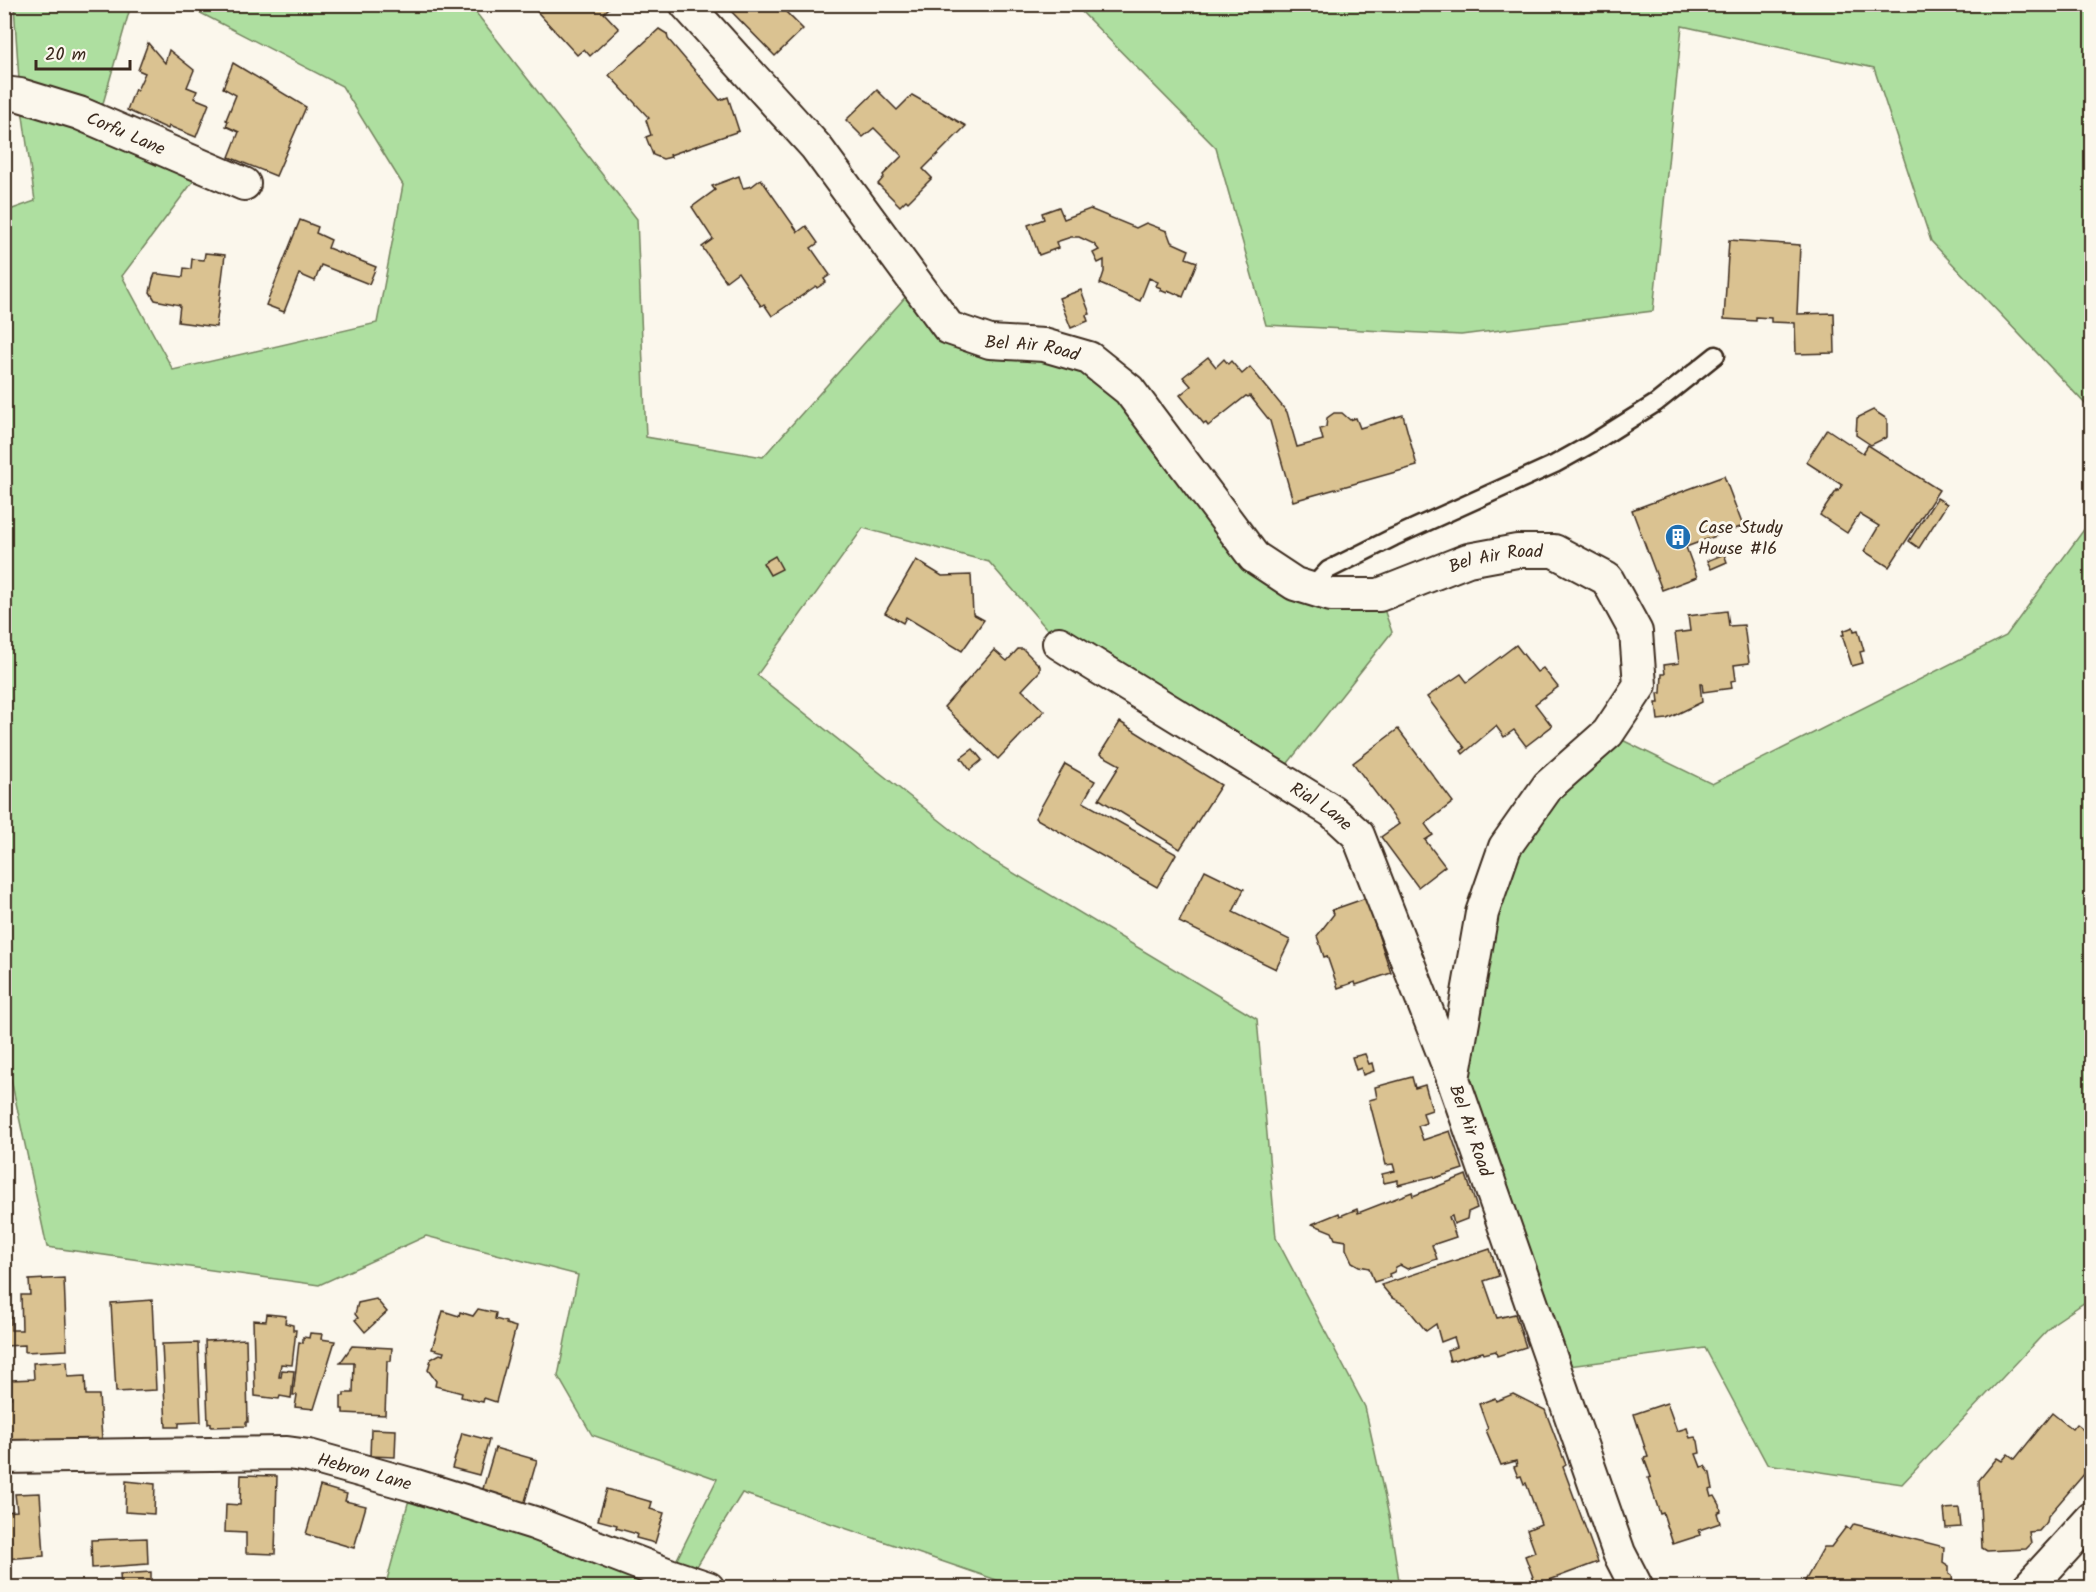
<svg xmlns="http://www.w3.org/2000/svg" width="2096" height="1592" viewBox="0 0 2096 1592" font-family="Kalam,sans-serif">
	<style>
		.green { fill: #aedfa0; stroke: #74845f; stroke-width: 1.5 }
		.building { fill: #dac291; stroke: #3b2a1e; stroke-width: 1.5 }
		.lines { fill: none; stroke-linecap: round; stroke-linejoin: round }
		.service-casing { stroke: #3b2a1e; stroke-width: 21 }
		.minor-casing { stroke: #3b2a1e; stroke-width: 36 }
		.service { stroke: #fbf7ec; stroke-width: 16 }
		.minor { stroke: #fbf7ec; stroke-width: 32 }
		.labels { text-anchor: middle; stroke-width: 6; stroke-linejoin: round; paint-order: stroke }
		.street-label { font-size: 18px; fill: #3b2a1e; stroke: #fbf7ec }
		.poi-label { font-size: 18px; fill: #3b2a1e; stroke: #fbf7ec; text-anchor: start }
	</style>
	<rect width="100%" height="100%" fill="#fbf7ec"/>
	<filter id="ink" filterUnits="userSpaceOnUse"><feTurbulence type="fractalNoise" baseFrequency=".0167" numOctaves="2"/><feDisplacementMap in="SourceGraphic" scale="12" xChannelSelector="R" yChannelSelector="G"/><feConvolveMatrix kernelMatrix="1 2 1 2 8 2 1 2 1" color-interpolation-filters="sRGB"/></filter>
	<g filter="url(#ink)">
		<g class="green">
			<polygon points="14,5 131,5 98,121 204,167 122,276 173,370 377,323 403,185 342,86 185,5 470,5 637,219 646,437 763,457 917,284 949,328 1089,358 1254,557 1379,595 1392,632 1277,777 1059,643 989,562 863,528 757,675 982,854 1257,1019 1276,1238 1365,1407 1389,1516 1400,1587 1017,1587 742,1493 684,1587 385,1587 413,1485 669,1575 717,1479 592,1435 558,1376 578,1275 426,1236 319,1285 47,1247 4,1047 4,212 35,201 20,95"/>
			<polygon points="1075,5 2091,5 2091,410 1931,241 1874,68 1682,26 1653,311 1461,335 1266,325 1216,148"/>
			<polygon points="2091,520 2091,1298 2054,1323 1902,1484 1767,1464 1705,1348 1554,1368 1453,1079 1505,847 1608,733 1712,784 2006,636"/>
		</g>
		<g class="building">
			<polygon points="530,4 613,4 604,13 619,29 590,56 584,49 577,55"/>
			<polygon points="724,4 785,4 788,7 784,10 803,29 775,56"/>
			<polygon points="659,29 667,34 668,39 720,100 728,97 739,131 670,155 671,157 663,159 653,155 646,137 651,135 646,120 649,118 609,75"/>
			<polygon points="148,43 165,63 169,50 194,70 187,87 197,91 194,98 209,104 196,137 169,126 168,129 127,110 135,89 137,90 145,73 138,70"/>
			<polygon points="233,63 306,107 276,176 229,157 239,132 226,126 228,121 226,120 236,95 223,88"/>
			<polygon points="877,90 897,110 912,95 966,126 923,169 932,178 908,202 906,200 900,206 878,184 884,177 883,175 902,156 874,128 863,137 846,120"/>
			<polygon points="739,176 743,188 752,186 761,179 798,232 806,226 818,243 811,248 830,275 824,279 826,282 817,288 816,286 772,316 764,304 761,306 738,272 726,281 702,247 713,239 692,207 715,190 712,186"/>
			<polygon points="1059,207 1064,219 1090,209 1136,228 1146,223 1167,231 1171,242 1189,250 1186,258 1197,262 1183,297 1168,290 1167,293 1160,290 1161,288 1156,286 1158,282 1149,278 1140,301 1100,284 1104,272 1104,260 1098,263 1093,253 1099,250 1094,244 1079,237 1071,237 1056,242 1058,248 1039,255 1028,225 1044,219 1042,213"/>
			<polygon points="300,220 318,227 316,233 331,240 328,248 376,267 369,284 321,265 315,281 299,274 284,312 266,305"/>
			<polygon points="1729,240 1800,245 1797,314 1834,313 1835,353 1796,354 1795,323 1771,322 1771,318 1756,317 1756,321 1724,319"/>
			<polygon points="205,253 225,255 216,327 178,322 180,305 155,300 150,292 153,279 155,274 159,274 183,277 184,268 191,269 192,259 204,260"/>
			<polygon points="1081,290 1090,314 1086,315 1088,321 1071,328 1059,298"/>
			<polygon points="1208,357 1216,367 1224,359 1228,364 1231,361 1242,374 1250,367 1287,412 1297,447 1323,440 1320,429 1326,427 1327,418 1334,413 1342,413 1350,420 1356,418 1360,428 1403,415 1417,466 1293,501 1270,421 1250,396 1248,397 1246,396 1208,426 1206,423 1204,424 1180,395 1191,386 1183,377"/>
			<polygon points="1873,410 1887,419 1887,437 1871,445 1856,435 1857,418"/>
			<polygon points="1827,429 1863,453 1868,445 1939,490 1889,567 1864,551 1879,526 1859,514 1847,533 1820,515 1837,490 1838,491 1842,485 1806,462"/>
			<polygon points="1724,476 1743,526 1686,547 1697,577 1662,590 1632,510"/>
			<polygon points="1937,498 1947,504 1919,548 1909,541"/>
			<polygon points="1724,554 1727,562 1711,569 1707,561"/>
			<polygon points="775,556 782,569 770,575 763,563"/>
			<polygon points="916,560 942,576 971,575 973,614 984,620 962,651 906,617 903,623 885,613"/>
			<polygon points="1727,611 1729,626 1744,625 1749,663 1734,665 1736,680 1731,681 1732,688 1703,692 1702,684 1700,684 1702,702 1667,719 1658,720 1656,703 1659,703 1658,693 1661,693 1662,674 1665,674 1664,665 1679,663 1675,633 1690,631 1688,616"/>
			<polygon points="1853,627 1854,631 1858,630 1864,651 1860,652 1863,663 1852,666 1842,635 1844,635 1843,631"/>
			<polygon points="1516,645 1537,672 1543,668 1558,687 1535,704 1552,726 1526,746 1514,730 1504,737 1496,726 1463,754 1461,751 1465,748 1427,697 1461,674 1467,682"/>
			<polygon points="1018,649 1023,649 1040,666 1040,671 1022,690 1044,711 998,759 944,707 994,650 1007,661"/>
			<polygon points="1120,722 1221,785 1180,849 1099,799 1120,765 1100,754"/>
			<polygon points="1398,729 1453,802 1425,824 1433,835 1425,840 1445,866 1418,887 1381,837 1399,824 1353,763"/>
			<polygon points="973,749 982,760 970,770 961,758"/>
			<polygon points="1065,764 1095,781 1083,802 1176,854 1157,887 1035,818"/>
			<polygon points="1205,870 1244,889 1233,912 1290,940 1276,969 1179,922"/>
			<polygon points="1366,898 1391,973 1356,985 1355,982 1338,988 1327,956 1324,957 1317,936 1334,914 1332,910"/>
			<polygon points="1365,1054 1369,1064 1372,1063 1374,1071 1363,1075 1361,1068 1356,1070 1352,1057"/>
			<polygon points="1412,1077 1415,1088 1425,1085 1432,1110 1423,1113 1426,1123 1418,1126 1423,1140 1450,1131 1463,1169 1435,1178 1434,1176 1398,1185 1398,1180 1384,1183 1382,1174 1395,1171 1393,1164 1386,1165 1369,1100 1377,1098 1375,1087"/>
			<polygon points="1466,1175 1477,1208 1468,1212 1467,1219 1454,1224 1452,1216 1449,1217 1456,1237 1432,1245 1437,1259 1407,1269 1400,1265 1396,1267 1394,1272 1389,1274 1390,1277 1374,1282 1369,1268 1359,1266 1352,1262 1346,1249 1346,1241 1335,1239 1332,1232 1312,1224 1339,1213 1340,1216 1357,1209 1358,1213 1412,1192 1413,1196"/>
			<polygon points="1490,1249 1499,1276 1484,1281 1497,1318 1515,1314 1526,1347 1497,1356 1496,1351 1484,1354 1483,1352 1450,1361 1447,1350 1457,1347 1454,1337 1441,1342 1436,1324 1426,1331 1405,1305 1392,1298 1381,1285"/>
			<polygon points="64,1278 67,1350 25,1352 25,1345 4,1346 4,1317 11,1317 11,1330 22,1330 21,1295 30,1295 29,1280"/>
			<polygon points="376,1299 387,1312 365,1332 355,1320 358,1318 355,1314 358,1303"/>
			<polygon points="152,1300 156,1390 116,1392 111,1303"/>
			<polygon points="478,1309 496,1313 495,1319 506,1322 506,1324 516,1327 496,1402 484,1398 483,1402 461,1397 462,1393 435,1386 436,1381 428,1370 431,1359 440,1354 443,1355 444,1352 432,1349 443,1311 459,1316 460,1312 473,1316"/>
			<polygon points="267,1314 286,1316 285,1323 293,1325 293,1330 296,1330 292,1365 281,1364 279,1377 281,1377 282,1370 294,1371 291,1398 280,1396 279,1399 255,1396 253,1320 266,1321"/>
			<polygon points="310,1333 322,1334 321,1339 335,1341 314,1409 295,1407 297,1395 293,1395 299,1342 303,1343 303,1337 309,1338"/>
			<polygon points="246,1339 248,1422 246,1422 246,1426 211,1427 211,1423 208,1424 205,1341"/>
			<polygon points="198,1343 201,1422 179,1423 179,1427 166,1427 162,1344"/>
			<polygon points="352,1346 392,1348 391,1361 387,1361 385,1415 343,1413 343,1409 341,1409 341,1396 344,1396 344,1393 353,1393 354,1363 340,1363"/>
			<polygon points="67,1361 68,1377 85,1376 86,1395 99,1395 102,1439 4,1443 4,1398 11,1398 11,1380 34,1379 33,1363"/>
			<polygon points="1513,1394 1545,1410 1566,1465 1563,1467 1598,1562 1536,1585 1525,1556 1535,1552 1527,1530 1541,1524 1526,1483 1524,1484 1521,1476 1518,1477 1514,1467 1517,1466 1516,1461 1501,1465 1486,1430 1488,1429 1479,1404 1495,1398 1496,1401"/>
			<polygon points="1667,1403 1677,1431 1687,1428 1690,1438 1695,1437 1698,1441 1700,1453 1696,1454 1701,1467 1705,1466 1710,1473 1713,1489 1709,1490 1711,1497 1715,1496 1720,1505 1721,1511 1717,1513 1720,1523 1699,1530 1701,1535 1673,1544 1663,1513 1660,1514 1648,1478 1651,1477 1644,1458 1648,1457 1634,1414"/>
			<polygon points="2052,1413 2072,1429 2076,1424 2092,1437 2092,1465 2048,1516 2047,1522 2039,1531 2029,1532 2031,1544 2026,1549 1987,1551 1982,1548 1979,1480 1997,1458 2002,1461 2008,1454 2015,1459"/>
			<polygon points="371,1429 396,1430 395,1457 370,1456"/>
			<polygon points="462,1433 489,1440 479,1475 452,1468"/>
			<polygon points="495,1448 537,1460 524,1505 482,1492"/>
			<polygon points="241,1475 277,1476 275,1554 246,1553 246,1533 225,1532 226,1504 240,1505"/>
			<polygon points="126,1481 155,1484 154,1514 125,1512"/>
			<polygon points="320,1486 347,1494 345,1501 366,1506 354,1548 306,1534"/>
			<polygon points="607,1489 652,1502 650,1509 664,1513 655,1543 636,1538 637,1534 616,1528 617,1525 598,1520"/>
			<polygon points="40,1493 44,1556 4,1559 4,1512 17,1511 15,1494"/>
			<polygon points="1959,1508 1961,1527 1946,1528 1944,1509"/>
			<polygon points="1854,1524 1944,1547 1943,1563 1949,1567 1949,1574 1952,1576 1953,1586 1951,1588 1807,1588 1805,1581 1824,1547 1831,1547 1846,1527 1850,1530"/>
			<polygon points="147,1538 148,1564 92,1568 91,1540"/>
			<polygon points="151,1572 151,1588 121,1588 120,1574"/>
			<polygon points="2092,1574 2092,1588 2086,1588 2091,1584 2086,1578"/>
		</g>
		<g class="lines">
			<g class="service-casing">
				<polyline id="service" points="1310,589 1328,570 1394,537 1555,464 1591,444 1656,403 1716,355"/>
			</g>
			<g class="minor-casing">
				<g id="minor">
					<path id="s1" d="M686 4 816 147 949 328 990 342 1044 345 1089 358 1129 390 1254 557 1295 584 1331 595H1379L1468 560 1517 551H1554L1607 579 1636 632 1640 685 1608 733 1548 786 1505 847 1482 913 1453 1079 1619 1553 1637 1588"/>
					<path id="s2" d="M4 93 20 95 79 113 244 184"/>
					<path id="s3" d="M1059 643 1332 811 1358 835 1453 1078"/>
					<path id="s4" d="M4 1457 287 1453 309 1456 413 1485 534 1523 669 1575 708 1588"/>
					<polyline points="2028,1588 2092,1518"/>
				</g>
			</g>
			<use href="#service" class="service"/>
			<use href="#minor" class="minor"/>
		</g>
	</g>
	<defs>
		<g id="building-disc" transform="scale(1.35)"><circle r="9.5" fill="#1f6fb2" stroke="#fbf7ec"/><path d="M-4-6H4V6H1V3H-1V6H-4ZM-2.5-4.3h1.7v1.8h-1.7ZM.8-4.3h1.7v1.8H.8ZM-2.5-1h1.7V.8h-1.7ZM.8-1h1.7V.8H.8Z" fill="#fff"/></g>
	</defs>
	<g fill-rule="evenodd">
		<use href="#building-disc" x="1678" y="537"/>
	</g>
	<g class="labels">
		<g class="street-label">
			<text dy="6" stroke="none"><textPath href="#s2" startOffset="129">Corfu Lane</textPath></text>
			<text dy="6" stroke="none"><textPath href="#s1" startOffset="504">Bel Air Road</textPath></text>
			<text dy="6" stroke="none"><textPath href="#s1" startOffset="1080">Bel Air Road</textPath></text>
			<text dy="6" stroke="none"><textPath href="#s3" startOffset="309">Rial Lane</textPath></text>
			<text dy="6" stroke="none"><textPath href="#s1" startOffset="1818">Bel Air Road</textPath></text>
			<text dy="6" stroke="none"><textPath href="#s4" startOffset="363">Hebron Lane</textPath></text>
		</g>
		<g class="poi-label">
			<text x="1698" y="533">Case Study<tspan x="1698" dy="21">House #16</tspan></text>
		</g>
	</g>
	<rect width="2096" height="1592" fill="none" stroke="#fbf7ec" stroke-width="24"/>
	<rect x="12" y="12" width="2072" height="1568" fill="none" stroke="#3b2a1e" stroke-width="2" filter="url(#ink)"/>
	<path d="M36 60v9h94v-9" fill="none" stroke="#3b2a1e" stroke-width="3"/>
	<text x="45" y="60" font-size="18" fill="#3b2a1e" stroke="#fbf7ec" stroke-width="4.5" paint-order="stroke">20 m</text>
</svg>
